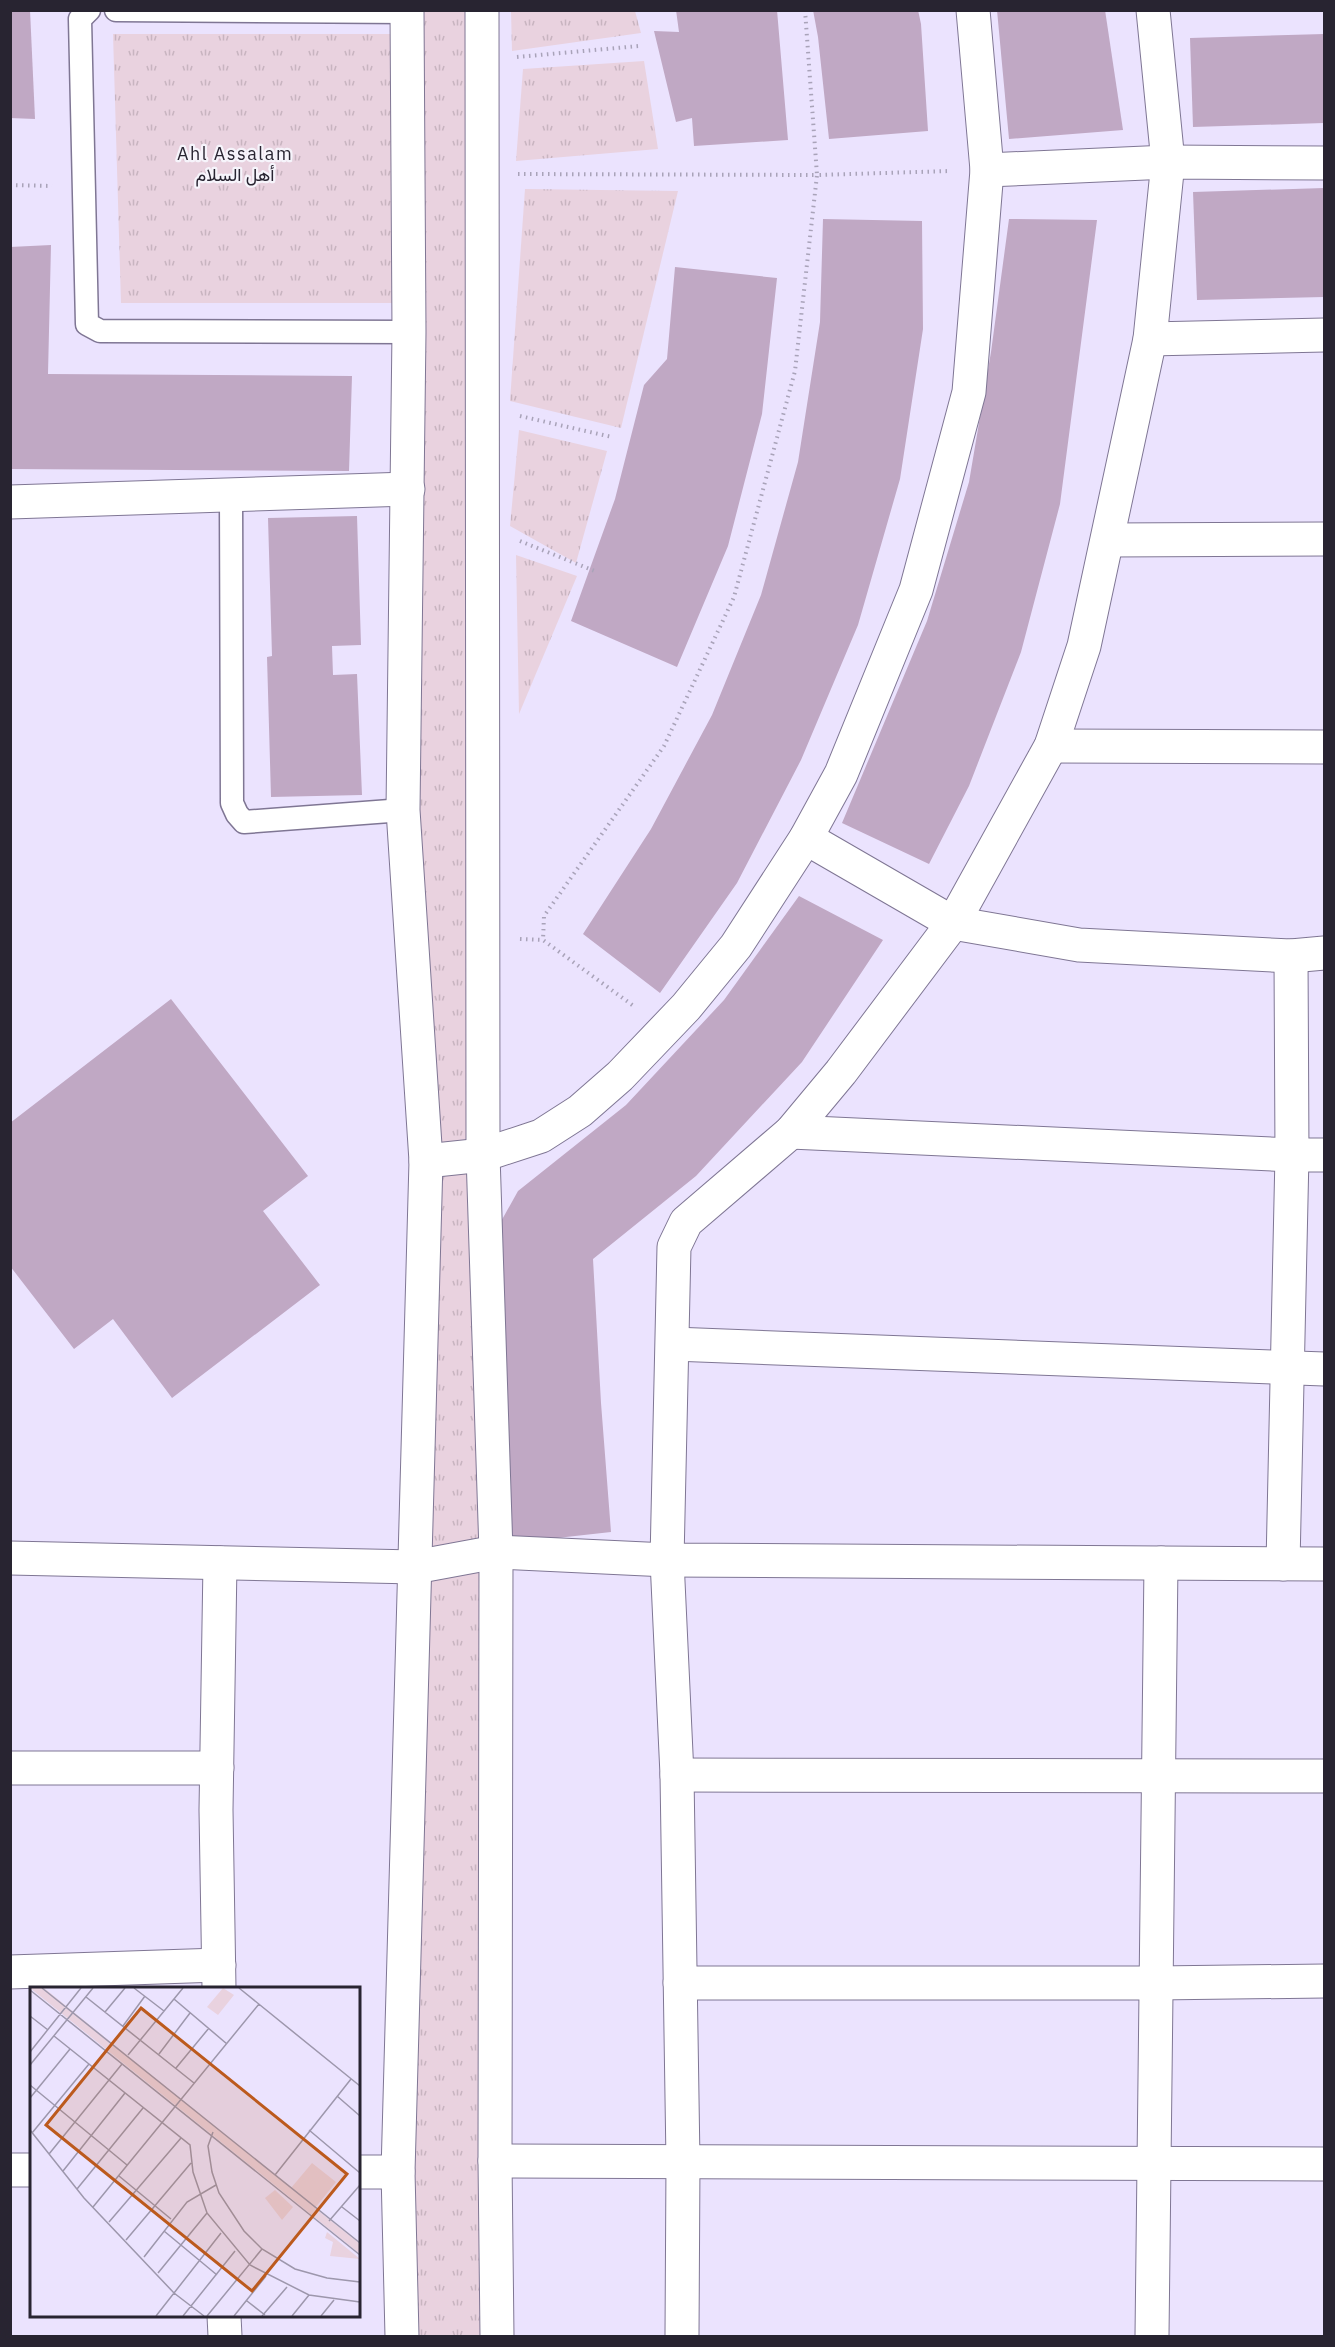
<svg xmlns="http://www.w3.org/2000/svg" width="1335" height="2347" viewBox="0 0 1335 2347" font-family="'IBM Plex Sans',Vazirmatn,sans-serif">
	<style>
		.grass { fill: url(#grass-tufts) }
		.building { fill: #c0a8c4 }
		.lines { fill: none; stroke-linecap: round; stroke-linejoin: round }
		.service-casing { stroke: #7f7694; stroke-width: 25 }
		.minor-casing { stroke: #7f7694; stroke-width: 35 }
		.tertiary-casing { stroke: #7f7694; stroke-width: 35 }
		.path { stroke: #a9a3b9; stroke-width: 4; stroke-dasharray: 1.5 4.5; stroke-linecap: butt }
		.service { stroke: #fff; stroke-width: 22 }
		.minor { stroke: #fff; stroke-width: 33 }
		.tertiary { stroke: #fff; stroke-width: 33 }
		.labels { text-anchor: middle; stroke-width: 4.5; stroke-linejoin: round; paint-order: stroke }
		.neighbourhood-label { font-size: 18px; letter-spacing: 1.5px; fill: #282431; stroke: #f6f4fb }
		.inset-road { fill: none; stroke: #9d97ac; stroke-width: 1.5 }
		.view { fill: #bc5a1d; fill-opacity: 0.15; stroke: #bc5a1d; stroke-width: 3 }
		.inset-edge { fill: none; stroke: #282431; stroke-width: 3 }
	</style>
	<defs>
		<pattern id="grass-tufts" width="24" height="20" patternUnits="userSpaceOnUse" patternTransform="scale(1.5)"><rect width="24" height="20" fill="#e9d2df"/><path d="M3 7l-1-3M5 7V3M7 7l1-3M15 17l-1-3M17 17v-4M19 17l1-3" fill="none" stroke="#c8b4c0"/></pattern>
	</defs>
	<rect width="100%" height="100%" fill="#ebe3fe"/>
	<g class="grass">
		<polygon points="410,11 484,11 495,2336 406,2336 415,1567 411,303 121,303 113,34 410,34"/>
		<polygon points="511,11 635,11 641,33 512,51"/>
		<polygon points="644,61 658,149 516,161 523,69"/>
		<polygon points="525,189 678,191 621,428 510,401"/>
		<polygon points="519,430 607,451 576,563 510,526"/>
		<polygon points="516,555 577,576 519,714"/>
	</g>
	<g class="building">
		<polygon points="10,10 30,10 35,119 10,118"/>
		<polygon points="676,10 777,10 788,140 694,146 692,118 676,122 654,31 679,32"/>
		<polygon points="813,10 918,10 921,24 928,131 829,139 818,37"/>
		<polygon points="997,10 1105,10 1123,130 1009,139"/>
		<polygon points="1324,34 1324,123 1193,127 1190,38"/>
		<polygon points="1324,188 1324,297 1197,300 1193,192"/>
		<polygon points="823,219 922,221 923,329 900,479 858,625 801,760 737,883 660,993 583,934 651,829 712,715 761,595 798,462 820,322"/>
		<polygon points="1009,219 1097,220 1060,504 1021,652 969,786 929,864 842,823 927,621 969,482 991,352"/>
		<polygon points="51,245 48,374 352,376 349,471 10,469 10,247"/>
		<polygon points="675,267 777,278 762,414 728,546 677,667 571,621 615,499 644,385 667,359"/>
		<polygon points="357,516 361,645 332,646 333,675 357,674 362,795 271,797 267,657 272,656 268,518"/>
		<polygon points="799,896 883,940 802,1062 696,1176 593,1259 601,1403 611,1532 512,1543 494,1234 518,1191 626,1105 724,1000"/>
		<polygon points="171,999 308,1176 263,1211 320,1285 172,1398 113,1319 74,1349 10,1266 10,1123"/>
	</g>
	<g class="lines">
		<g class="service-casing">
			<g id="service">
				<polyline points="89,10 80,19 87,324 100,331 409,332"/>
				<polyline points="116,10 407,12"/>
				<polyline points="231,496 232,803 237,814 244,822 403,810"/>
			</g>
		</g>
		<g class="minor-casing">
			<g id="minor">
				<polyline points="987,170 1168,162 1324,163"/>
				<polyline points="1150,339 1324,335"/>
				<polyline points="10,502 408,489"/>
				<polyline points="1108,540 1324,539"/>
				<polyline points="1051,746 1324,747"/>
				<polyline points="806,838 953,923 1079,945 1291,956 1324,953"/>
				<polyline points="791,1132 1292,1155 1324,1155"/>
				<polyline points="426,1161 483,1155 541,1136 580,1111 620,1076 686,1007 736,946 806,838 841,774 916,590 969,392 987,170 973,10"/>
				<polyline points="673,1344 1324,1369"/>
				<polyline points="10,1558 415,1567 496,1552 667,1560 1324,1564"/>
				<polyline points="1283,1564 1292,1155 1291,956"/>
				<polyline points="10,1768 217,1768"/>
				<polyline points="677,1775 1324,1776"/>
				<polyline points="10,1972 219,1965"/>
				<polyline points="680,1983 1156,1983 1324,1981"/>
				<polyline points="219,1988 216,1810 220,1563"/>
				<polyline points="495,2161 1324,2164"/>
				<polyline points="10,2170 32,2170"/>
				<polyline points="358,2172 398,2172"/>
				<polyline points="224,2316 225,2336"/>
				<polyline points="682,2336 683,2162 677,1775 667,1560 674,1247 686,1222 791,1132 841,1072 953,923 1051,746 1084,646 1150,339 1168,162 1153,10"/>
				<polyline points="1152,2336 1161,1563"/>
			</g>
		</g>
		<g class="tertiary-casing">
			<g id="tertiary">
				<polyline points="482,10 483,1155 496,1552 495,2161 497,2336"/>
				<polyline points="402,2336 398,2172 426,1161 403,810 409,332 407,10"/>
			</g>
		</g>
		<g class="path">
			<polyline points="805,10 817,175 951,171"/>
			<polyline points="517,57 639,46"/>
			<polyline points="518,174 817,175 795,371 734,597 664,746 544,916 543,940 635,1007"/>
			<polyline points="10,185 52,186"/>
			<polyline points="520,416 612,437"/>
			<polyline points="520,541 597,572"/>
			<polyline points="520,939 543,940"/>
		</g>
		<use href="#service" class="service"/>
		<use href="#minor" class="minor"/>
		<use href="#tertiary" class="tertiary"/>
	</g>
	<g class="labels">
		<g class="neighbourhood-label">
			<text x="235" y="160">Ahl Assalam<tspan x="235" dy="21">أهل السلام</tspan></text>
		</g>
	</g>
	<g transform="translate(30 1987)">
		<rect width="330" height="330" fill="#ebe3fe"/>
		<path d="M0 1H14L261 201 282 176 306 195 285 221 330 257V267ZM245 203 263 220 252 233 235 211ZM297 245 330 272 300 269 303 255 295 251Z" fill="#e9d2df"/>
		<path d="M193 1 204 8 188 28 177 20Z" fill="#e9d2df"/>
		<path class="inset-road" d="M12 1 330 256M104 1 134 24M209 1 330 99M0 3 330 268M56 10 164 96M144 12 197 57M75 25 95 1M0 29 18 43M93 39 115 9M24 49 160 158 163 185 177 226 220 278 279 308 330 315M0 65 51 1M129 67 160 26M98 68 153 1M0 78 63 1M146 81 179 41M0 98 97 178M307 109 330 129M0 111 40 62M0 143 54 211 144 306 174 329M279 143 330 186M183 145 178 159 182 185 189 206 214 244 232 262 265 282 297 291 330 295M2 146 59 77M19 167 92 77M33 184 95 106M245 188 321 92M89 189 141 232M47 202 113 121M63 220 229 17M312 220 330 234M299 234 330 198M79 235 151 151M134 244 187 288M96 253 161 176M114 270 157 215 186 198M128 286 177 226M217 314 235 328M126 329 191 246M153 329 205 264M177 329 232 262M204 329 236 289M232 329 257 300M262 329 279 308M291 329 304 313"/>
		<path class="view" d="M111 21 317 187 222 304 16 138Z"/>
		<rect width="330" height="330" class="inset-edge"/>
	</g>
	<rect width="1335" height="2347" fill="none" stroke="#282431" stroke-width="24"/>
</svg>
